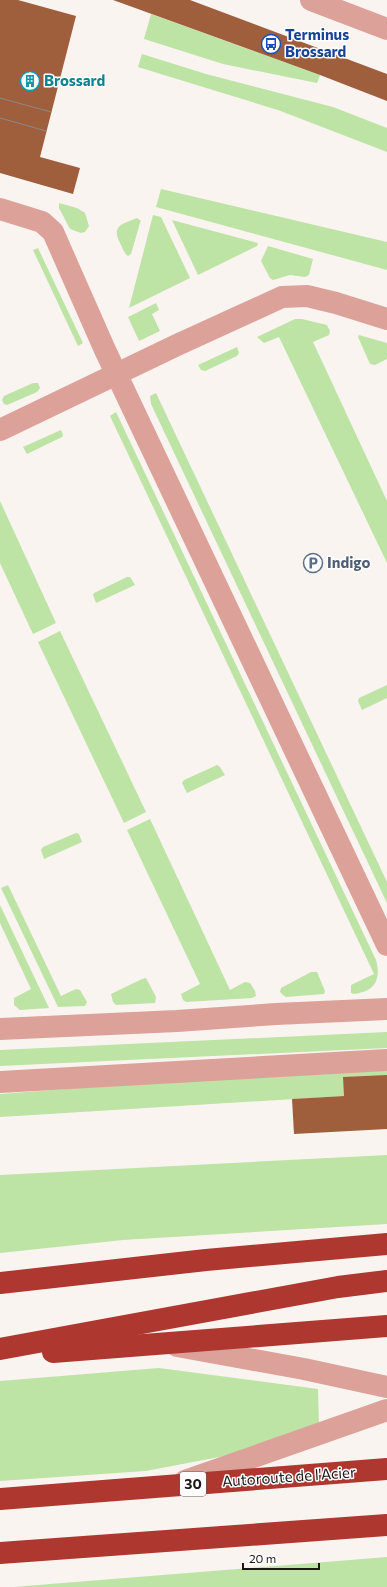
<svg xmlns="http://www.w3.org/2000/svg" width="387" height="1587" viewBox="0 0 387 1587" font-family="Commissioner,sans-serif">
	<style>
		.green { fill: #bde3a5 }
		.building { fill: #9f5f3d }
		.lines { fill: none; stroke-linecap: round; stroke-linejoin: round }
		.minor { stroke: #dca29a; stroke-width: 22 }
		.highway { stroke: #ae3730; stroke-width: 22 }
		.tram { stroke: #8c8886; stroke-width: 1 }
		.labels { text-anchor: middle; stroke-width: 3; stroke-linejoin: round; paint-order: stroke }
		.shield { fill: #fff; stroke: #5f5d5d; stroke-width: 1 }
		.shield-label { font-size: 14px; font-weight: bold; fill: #1a1817 }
		.transit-label { font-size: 15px; font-weight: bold; fill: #164399; stroke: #fff; text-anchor: start }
		.culture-label { font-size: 15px; font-weight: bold; fill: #0d838f; stroke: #fff; text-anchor: start }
		.service-label { font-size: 15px; font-weight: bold; fill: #4e5e75; stroke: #fff; text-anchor: start }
		.street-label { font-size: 15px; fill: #1a1817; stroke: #fff }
	</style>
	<rect width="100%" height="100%" fill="#faf4f1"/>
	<g class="green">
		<polygon points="151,14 320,75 317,83 223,64 144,39"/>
		<polygon points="142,54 206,74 333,107 387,128 387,152 278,110 138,67"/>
		<polygon points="161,189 387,242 387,270 156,207"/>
		<polygon points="59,203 77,208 85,213 89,226 85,232 81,233 70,229 59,208"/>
		<polygon points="153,215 161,217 190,278 129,308"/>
		<path d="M137 218 141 221 140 223 131 254 128 256C124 253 122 247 120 243 111 225 123 224 137 218Z"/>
		<polygon points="172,220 258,243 257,246 198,275"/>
		<polygon points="268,246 313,259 309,275 305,277 290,275 273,280 270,278 261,261"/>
		<polygon points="38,248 83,343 78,346 33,250"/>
		<polygon points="156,303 159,310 152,314 160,331 139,341 128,317"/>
		<polygon points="295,319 302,319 327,325 330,331 329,335 313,342 387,501 387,563 279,337 264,343 257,337"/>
		<polygon points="359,335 387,343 387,359 375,365 370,364 358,337"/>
		<polygon points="237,347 239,353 237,356 205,371 201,370 198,365"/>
		<polygon points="33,383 38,383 40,388 37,392 7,405 4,404 2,400 4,396"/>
		<polygon points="156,393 387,882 387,903 151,404 150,396"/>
		<path d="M116 412 376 960C380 973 378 988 363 992 358 993 355 995 351 993V985L374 974 110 416Z"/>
		<polygon points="61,430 63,435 62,437 27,454 23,447"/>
		<polygon points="0,501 56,623 33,634 0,563"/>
		<polygon points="127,577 130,577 135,585 96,603 93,595 94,593"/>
		<polygon points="60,631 146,812 124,823 38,642"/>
		<polygon points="387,685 387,698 362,710 358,701 359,698"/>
		<polygon points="217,765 220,767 225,775 187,793 182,783 184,780"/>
		<polygon points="150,819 230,990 245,982 250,983 255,991 256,996 252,998 186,1002 183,1000 181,994 200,984 127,830"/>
		<polygon points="76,833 79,834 82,842 44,859 41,850 43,847"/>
		<polygon points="8,885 61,996 76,989 80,990 87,1002 85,1006 58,1007 1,888"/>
		<polygon points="0,905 49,1008 20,1010 14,1005 14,998 31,989 0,923"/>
		<polygon points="311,972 317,972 325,991 324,994 286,997 283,995 280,992 281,988"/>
		<polygon points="146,978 156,997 155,1003 116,1005 113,1002 111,994 142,979"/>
		<polygon points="387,1032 387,1048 0,1066 0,1050"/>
		<polygon points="387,1068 387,1075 344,1096 0,1117 0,1094 307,1071"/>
		<polygon points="387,1155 387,1224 123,1240 0,1253 0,1175"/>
		<polygon points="159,1368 318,1389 319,1426 240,1453 146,1471 0,1481 0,1381"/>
		<polygon points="387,1557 387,1587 13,1587"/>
	</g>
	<g class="building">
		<polygon points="0,0 18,0 76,16 40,157 80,168 73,194 0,173"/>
		<polygon points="113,0 190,0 387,74 387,101 320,75"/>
		<polygon points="387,1075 387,1129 294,1134 292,1099 344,1096 343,1077"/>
	</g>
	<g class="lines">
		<g class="minor">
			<polyline points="311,0 387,29"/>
			<polyline points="0,209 42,222 53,232 105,350 387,945"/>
			<polyline points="0,430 177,345 282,297 307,296 336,303 387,319"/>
			<polyline points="0,1029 177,1021 276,1014 387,1009"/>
			<polyline points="0,1082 387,1060"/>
			<polyline points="177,1346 304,1369 387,1387"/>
			<polyline points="185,1481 387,1410"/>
		</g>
		<g class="highway">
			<polyline points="0,1283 206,1260 387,1244"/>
			<polyline points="0,1349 338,1287 387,1281"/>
			<polyline points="53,1352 387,1326"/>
			<polyline points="0,1499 387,1469"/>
			<polyline points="0,1553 387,1525"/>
		</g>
		<g class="tram">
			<polyline points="0,98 51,112"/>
			<polyline points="0,118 46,131"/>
		</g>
	</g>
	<defs>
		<g id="bus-ring" transform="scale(1)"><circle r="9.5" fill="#fff" stroke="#1a4fb4" stroke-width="1.5"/><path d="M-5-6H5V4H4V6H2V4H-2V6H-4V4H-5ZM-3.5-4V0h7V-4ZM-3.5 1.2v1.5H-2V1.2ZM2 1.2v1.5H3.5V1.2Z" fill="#1a4fb4"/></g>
		<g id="building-ring" transform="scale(1)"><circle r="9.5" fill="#fff" stroke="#0f9aa8" stroke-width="1.5"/><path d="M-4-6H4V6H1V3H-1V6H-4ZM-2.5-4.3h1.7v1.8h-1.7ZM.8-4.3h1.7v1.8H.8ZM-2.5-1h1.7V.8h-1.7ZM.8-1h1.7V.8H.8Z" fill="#0f9aa8"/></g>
		<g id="parking-ring" transform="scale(1)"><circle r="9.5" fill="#fff" stroke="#5c6f8a" stroke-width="1.5"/><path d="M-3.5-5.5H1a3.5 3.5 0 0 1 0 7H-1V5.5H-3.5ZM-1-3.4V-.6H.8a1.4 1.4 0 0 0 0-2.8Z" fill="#5c6f8a"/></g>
	</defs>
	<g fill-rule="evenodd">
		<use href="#bus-ring" x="271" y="44"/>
		<use href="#building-ring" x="30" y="81"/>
		<use href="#parking-ring" x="313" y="563"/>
	</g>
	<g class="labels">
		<rect class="shield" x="180" y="1472" width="26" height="24" rx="3"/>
		<g class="shield-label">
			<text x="193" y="1489">30</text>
		</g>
		<g class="transit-label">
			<text x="285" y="40">Terminus<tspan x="285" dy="17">Brossard</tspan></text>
		</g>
		<g class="culture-label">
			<text x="44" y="86">Brossard</text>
		</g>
		<g class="service-label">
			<text x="327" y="568">Indigo</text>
		</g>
		<g class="street-label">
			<text transform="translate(289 1477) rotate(-4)" y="5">Autoroute de l'Acier</text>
		</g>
	</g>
	<path d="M243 1563v6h76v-6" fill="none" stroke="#1a1817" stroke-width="2"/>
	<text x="249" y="1563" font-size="12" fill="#1a1817" stroke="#ffffff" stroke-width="3" paint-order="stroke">20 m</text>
</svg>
